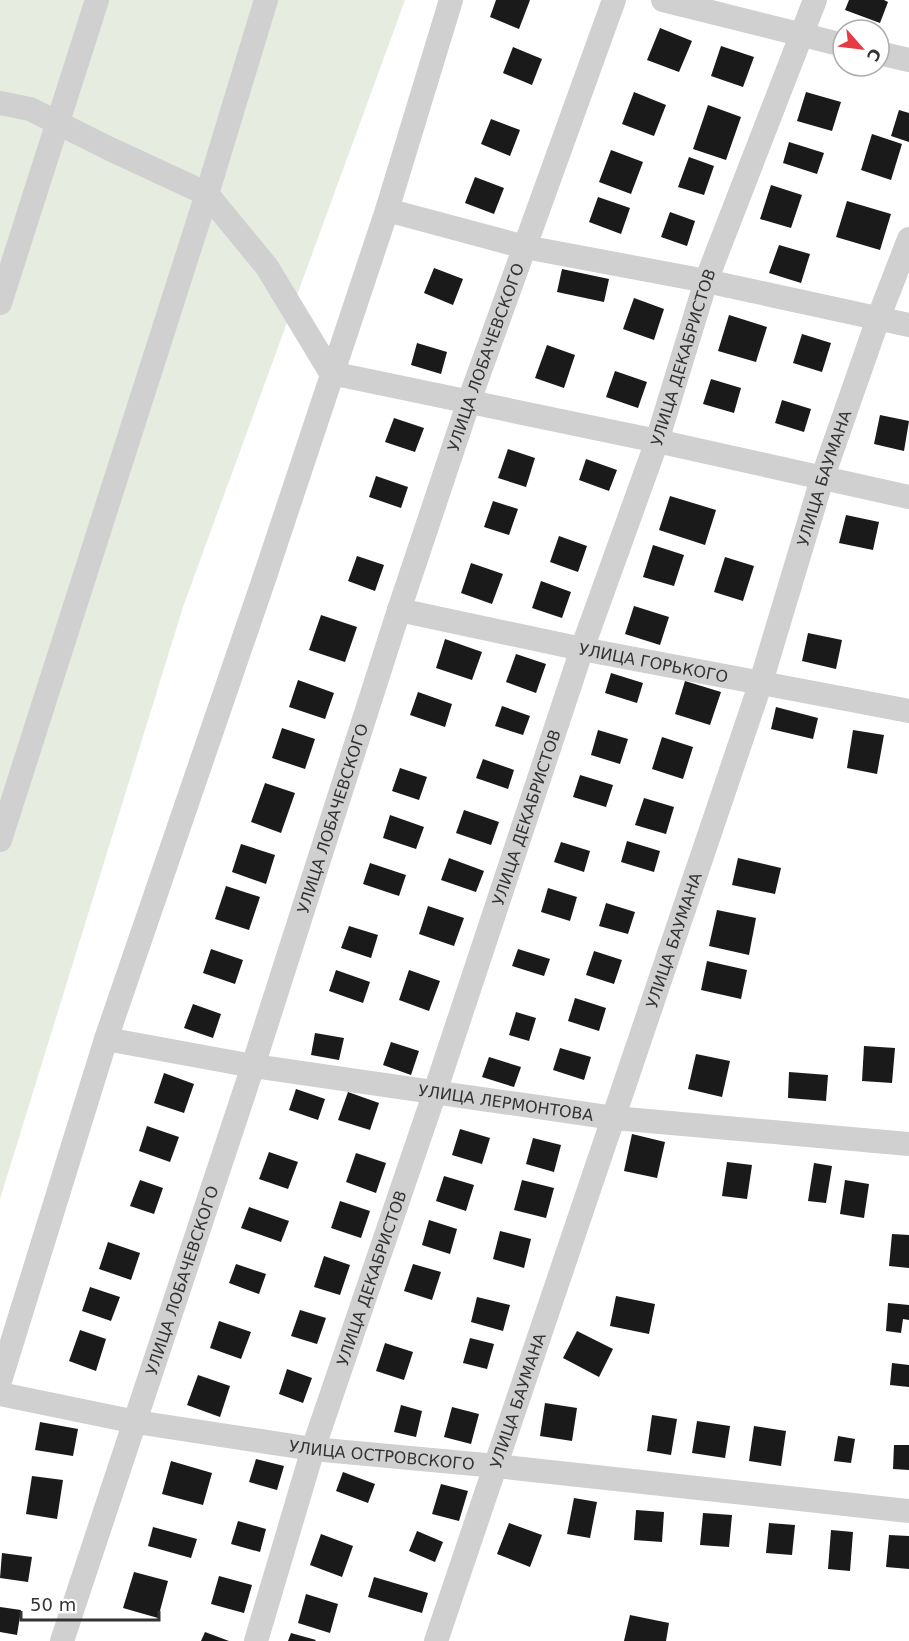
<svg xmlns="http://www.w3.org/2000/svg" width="909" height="1641" viewBox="0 0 909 1641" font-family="'DejaVu Sans',sans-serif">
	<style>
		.green { fill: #e6ecdf }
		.building { fill: #1a1a1a }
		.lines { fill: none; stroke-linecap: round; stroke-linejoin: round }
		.minor { stroke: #d0d0d0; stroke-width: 24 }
		.labels { text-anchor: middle; stroke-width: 6; stroke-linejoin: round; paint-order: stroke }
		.street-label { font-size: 16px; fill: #333; stroke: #fff }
	</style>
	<rect width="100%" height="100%" fill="#fff"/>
	<polygon class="green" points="0,0 405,0 183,607 0,1199"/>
	<g class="building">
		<polygon points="496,0 530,0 519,29 490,17"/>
		<polygon points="849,0 884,0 888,2 880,23 845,10"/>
		<polygon points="660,28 692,41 679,72 647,60"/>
		<polygon points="721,46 754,57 743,87 711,76"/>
		<polygon points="513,47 542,59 532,85 503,73"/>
		<polygon points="634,92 666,105 654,136 622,124"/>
		<polygon points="806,92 841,102 832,131 797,121"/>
		<polygon points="708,105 741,117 726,160 693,149"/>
		<polygon points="899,110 909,113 909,142 891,136"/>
		<polygon points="491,119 520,130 510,156 481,144"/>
		<polygon points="872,134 902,144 891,180 861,170"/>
		<polygon points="789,142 824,153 817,174 783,163"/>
		<polygon points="611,150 643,162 631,194 599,182"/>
		<polygon points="689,157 714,166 704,195 678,187"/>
		<polygon points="475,177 504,188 494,214 465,203"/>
		<polygon points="771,185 802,195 791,228 760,219"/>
		<polygon points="598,197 630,208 621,234 589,222"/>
		<polygon points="847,201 891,214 880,250 836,237"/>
		<polygon points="670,212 695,221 687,246 661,237"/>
		<polygon points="779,245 810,254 801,283 769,273"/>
		<polygon points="434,268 463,279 453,305 424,293"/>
		<polygon points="562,269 609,279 604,302 557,292"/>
		<polygon points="634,298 664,309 654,340 623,329"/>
		<polygon points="729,315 767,327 756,362 718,351"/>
		<polygon points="802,334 831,343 822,372 793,363"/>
		<polygon points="417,343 447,352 441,374 411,365"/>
		<polygon points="547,345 575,355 564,388 535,378"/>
		<polygon points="615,371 647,382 638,408 606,397"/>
		<polygon points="711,379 741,388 734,413 703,404"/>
		<polygon points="782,400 811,409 804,432 775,423"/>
		<polygon points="880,415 909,421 904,451 874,444"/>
		<polygon points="394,418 424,428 415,452 385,442"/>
		<polygon points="508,449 535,458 526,487 498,478"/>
		<polygon points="586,459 617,470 609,491 579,480"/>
		<polygon points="376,476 408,487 401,508 369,497"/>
		<polygon points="670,496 716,510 705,545 659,530"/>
		<polygon points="493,501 518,509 509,535 484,527"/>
		<polygon points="846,515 879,522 873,550 839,543"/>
		<polygon points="559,536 587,546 578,572 550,562"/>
		<polygon points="653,545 684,555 674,586 643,577"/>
		<polygon points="357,556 384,565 375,591 348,581"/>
		<polygon points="725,557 754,566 743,601 714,592"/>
		<polygon points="471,563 503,574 492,604 461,593"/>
		<polygon points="541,581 571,592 562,618 532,608"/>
		<polygon points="634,606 669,617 660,645 625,634"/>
		<polygon points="321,615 357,627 345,662 309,650"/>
		<polygon points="808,633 842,640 836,669 802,661"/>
		<polygon points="445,639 482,652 472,680 436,668"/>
		<polygon points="516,654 546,664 536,693 506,682"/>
		<polygon points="611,673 643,683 637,703 605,693"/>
		<polygon points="298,680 334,693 325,719 289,707"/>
		<polygon points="685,681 721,692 710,725 675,714"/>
		<polygon points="418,692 452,704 445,727 410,715"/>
		<polygon points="502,706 530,716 523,735 495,726"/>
		<polygon points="776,707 818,718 813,739 771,729"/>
		<polygon points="282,728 315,739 305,769 272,758"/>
		<polygon points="598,730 628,739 620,764 591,755"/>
		<polygon points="853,730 884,735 877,774 847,768"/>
		<polygon points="662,737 693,747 683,779 652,769"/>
		<polygon points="483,759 514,770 508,789 476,778"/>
		<polygon points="400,768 427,777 419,800 392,791"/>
		<polygon points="580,775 613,785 606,807 573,797"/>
		<polygon points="265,783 295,793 281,833 251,822"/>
		<polygon points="644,798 674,807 666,834 635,825"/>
		<polygon points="464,810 499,822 491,845 456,833"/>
		<polygon points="390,815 424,827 416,849 383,838"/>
		<polygon points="627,841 660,851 654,872 621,862"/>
		<polygon points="561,842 590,851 584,872 554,862"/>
		<polygon points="241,844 275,855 266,884 232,872"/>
		<polygon points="449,858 484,871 476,892 441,880"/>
		<polygon points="738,858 781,868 775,894 732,885"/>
		<polygon points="370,863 406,875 399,896 363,884"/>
		<polygon points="226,886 260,897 249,930 215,919"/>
		<polygon points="548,888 577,897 570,921 541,912"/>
		<polygon points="606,903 635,912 628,934 599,926"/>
		<polygon points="428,906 464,918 454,946 419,934"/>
		<polygon points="717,910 756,918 749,955 709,946"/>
		<polygon points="349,926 378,935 371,958 341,948"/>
		<polygon points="211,949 243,960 235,984 203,973"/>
		<polygon points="518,949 550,959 544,976 512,966"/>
		<polygon points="594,951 622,960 614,984 586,975"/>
		<polygon points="707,961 747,970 741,999 701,990"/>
		<polygon points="336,970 370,982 363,1003 329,991"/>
		<polygon points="409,970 440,981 429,1011 399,1000"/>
		<polygon points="575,998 606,1008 599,1031 568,1021"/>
		<polygon points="193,1004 221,1014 213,1038 184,1028"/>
		<polygon points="516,1012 536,1018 529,1041 509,1035"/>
		<polygon points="315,1033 344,1038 339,1060 311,1055"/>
		<polygon points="391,1042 419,1051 411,1075 383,1065"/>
		<polygon points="864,1046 895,1048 892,1083 862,1081"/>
		<polygon points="560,1048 591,1057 584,1080 553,1070"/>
		<polygon points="696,1054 730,1061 722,1097 688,1089"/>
		<polygon points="489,1057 521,1067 514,1087 482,1077"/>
		<polygon points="789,1072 828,1075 826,1101 788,1098"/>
		<polygon points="164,1073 194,1084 184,1113 154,1103"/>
		<polygon points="296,1089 325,1099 318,1120 289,1110"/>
		<polygon points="348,1092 379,1103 370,1130 338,1120"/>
		<polygon points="147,1126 179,1137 170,1162 139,1151"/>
		<polygon points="460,1129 490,1138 482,1164 452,1155"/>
		<polygon points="632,1134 665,1142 657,1178 624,1171"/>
		<polygon points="533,1138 561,1145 554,1172 526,1164"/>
		<polygon points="269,1152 298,1162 288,1189 259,1179"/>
		<polygon points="356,1153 386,1163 376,1193 346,1182"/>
		<polygon points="727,1162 752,1165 747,1199 722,1196"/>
		<polygon points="814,1163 832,1166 826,1203 808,1201"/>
		<polygon points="444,1176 474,1185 466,1211 436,1201"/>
		<polygon points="140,1180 163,1188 154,1214 130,1206"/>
		<polygon points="522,1180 554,1188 546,1218 514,1210"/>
		<polygon points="845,1180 869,1184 864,1218 840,1214"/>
		<polygon points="340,1201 370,1211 361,1238 331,1228"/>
		<polygon points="249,1207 289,1221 281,1242 241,1228"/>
		<polygon points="429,1220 457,1229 450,1254 422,1245"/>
		<polygon points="500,1231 531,1239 524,1268 493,1259"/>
		<polygon points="892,1234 909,1235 909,1268 889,1266"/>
		<polygon points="108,1242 140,1253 131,1280 99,1269"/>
		<polygon points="324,1256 350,1265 340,1295 314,1287"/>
		<polygon points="236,1264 266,1274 259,1294 229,1283"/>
		<polygon points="413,1264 441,1272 432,1300 404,1291"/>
		<polygon points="90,1287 120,1297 111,1321 82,1311"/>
		<polygon points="616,1296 655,1304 649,1334 610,1326"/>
		<polygon points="477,1297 510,1305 503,1331 471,1322"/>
		<polygon points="888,1303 909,1305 909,1320 903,1319 901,1333 886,1331"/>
		<polygon points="300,1310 326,1318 317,1344 291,1336"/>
		<polygon points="219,1321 251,1332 241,1359 210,1348"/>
		<polygon points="80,1330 106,1339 96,1371 69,1361"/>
		<polygon points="577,1331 613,1349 599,1377 563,1358"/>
		<polygon points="470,1338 494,1344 487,1369 463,1363"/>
		<polygon points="385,1343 413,1352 404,1380 376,1371"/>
		<polygon points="892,1363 909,1365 909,1387 890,1385"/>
		<polygon points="287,1369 312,1378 303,1403 279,1394"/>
		<polygon points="198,1375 230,1386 220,1417 187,1405"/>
		<polygon points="545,1403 577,1408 572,1441 540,1436"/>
		<polygon points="401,1405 422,1411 416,1437 394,1432"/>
		<polygon points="452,1407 479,1414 471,1444 444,1437"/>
		<polygon points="652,1415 677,1419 671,1455 647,1451"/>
		<polygon points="697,1421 730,1426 725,1458 692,1453"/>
		<polygon points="40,1422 78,1429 73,1456 35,1450"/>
		<polygon points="754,1426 786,1431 781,1466 749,1461"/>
		<polygon points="838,1436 855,1439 851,1463 834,1461"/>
		<polygon points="894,1445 909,1445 909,1470 893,1469"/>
		<polygon points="256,1459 284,1466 277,1490 249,1482"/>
		<polygon points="171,1461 212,1473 203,1505 162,1494"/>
		<polygon points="343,1472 375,1484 368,1503 336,1491"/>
		<polygon points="32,1476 63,1480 57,1519 26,1514"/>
		<polygon points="441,1484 468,1491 459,1521 432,1514"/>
		<polygon points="574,1498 597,1502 590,1538 567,1534"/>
		<polygon points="636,1510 664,1512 662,1542 634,1540"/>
		<polygon points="703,1513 732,1515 729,1547 700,1545"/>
		<polygon points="238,1521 266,1529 260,1552 231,1544"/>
		<polygon points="509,1523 542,1535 530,1567 497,1554"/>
		<polygon points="769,1523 795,1525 792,1555 766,1553"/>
		<polygon points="153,1527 197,1539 191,1558 148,1546"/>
		<polygon points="831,1530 853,1532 850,1571 828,1569"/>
		<polygon points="417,1531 443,1542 435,1562 409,1551"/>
		<polygon points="321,1534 353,1546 342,1577 310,1565"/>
		<polygon points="889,1535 909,1536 909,1569 886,1567"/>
		<polygon points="2,1553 32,1557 28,1582 0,1578"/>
		<polygon points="134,1572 168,1581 158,1618 123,1608"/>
		<polygon points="219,1576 252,1585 244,1613 211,1604"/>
		<polygon points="374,1577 428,1593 422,1613 368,1597"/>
		<polygon points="306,1594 338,1604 330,1633 298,1623"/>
		<polygon points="0,1607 21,1610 17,1635 0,1632"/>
		<polygon points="630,1615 669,1623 666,1641 624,1641"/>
		<polygon points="205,1632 229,1641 201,1641"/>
		<polygon points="291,1633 316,1640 315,1641 288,1641"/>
	</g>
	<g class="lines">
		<g class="minor">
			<polyline points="663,0 843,45"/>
			<polyline points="879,53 909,60"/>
			<polyline points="0,103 30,109 110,149 207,194 267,267 331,373 657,441 909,497"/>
			<polyline points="387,210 525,247 706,281 909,325"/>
			<polyline points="0,303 97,0"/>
			<path id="s1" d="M399 610 582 649 909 711"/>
			<polyline points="0,840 207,194 266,0"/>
			<path id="s2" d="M106 1039 253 1066 614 1118 909 1144"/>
			<polyline points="0,1381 106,1039 263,582 387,210 451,0"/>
			<path id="s3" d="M0 1394 136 1422 313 1449 496 1466 909 1511"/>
			<path id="s4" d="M62 1641 253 1066 399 610 469 401 614 0"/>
			<path id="s5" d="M256 1641 313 1449 435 1092 582 649 657 441 706 281 815 0"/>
			<path id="s6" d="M436 1641 761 682 822 479 878 319 909 239"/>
		</g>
	</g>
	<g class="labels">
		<g class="street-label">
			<text dy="6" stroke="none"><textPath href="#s4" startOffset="1352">УЛИЦА ЛОБАЧЕВСКОГО</textPath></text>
			<text dy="6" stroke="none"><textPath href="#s5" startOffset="1353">УЛИЦА ДЕКАБРИСТОВ</textPath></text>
			<text dy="6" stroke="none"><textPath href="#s6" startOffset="1226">УЛИЦА БАУМАНА</textPath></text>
			<text dy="6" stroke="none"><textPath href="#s1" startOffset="260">УЛИЦА ГОРЬКОГО</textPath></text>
			<text dy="6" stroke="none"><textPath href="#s5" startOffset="867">УЛИЦА ДЕКАБРИСТОВ</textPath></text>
			<text dy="6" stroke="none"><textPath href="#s4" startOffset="866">УЛИЦА ЛОБАЧЕВСКОГО</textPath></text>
			<text dy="6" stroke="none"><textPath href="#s6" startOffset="740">УЛИЦА БАУМАНА</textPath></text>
			<text dy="6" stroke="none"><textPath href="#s2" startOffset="405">УЛИЦА ЛЕРМОНТОВА</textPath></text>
			<text dy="6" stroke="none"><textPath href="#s5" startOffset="381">УЛИЦА ДЕКАБРИСТОВ</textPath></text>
			<text dy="6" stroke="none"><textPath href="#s4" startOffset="380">УЛИЦА ЛОБАЧЕВСКОГО</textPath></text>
			<text dy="6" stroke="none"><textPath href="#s6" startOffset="254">УЛИЦА БАУМАНА</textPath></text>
			<text dy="6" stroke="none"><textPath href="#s3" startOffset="387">УЛИЦА ОСТРОВСКОГО</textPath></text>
		</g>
	</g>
	<g transform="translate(861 48) rotate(118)"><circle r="28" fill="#ffffff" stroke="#adadad" stroke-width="1.5"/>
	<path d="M0-4.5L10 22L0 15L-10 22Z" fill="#e63946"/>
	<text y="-9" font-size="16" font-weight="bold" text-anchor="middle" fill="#333333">С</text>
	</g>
	<path d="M21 1611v9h138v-9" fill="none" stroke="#333333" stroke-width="3"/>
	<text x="30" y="1611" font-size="18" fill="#333333" stroke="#ffffff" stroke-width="4.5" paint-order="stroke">50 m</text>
</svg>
